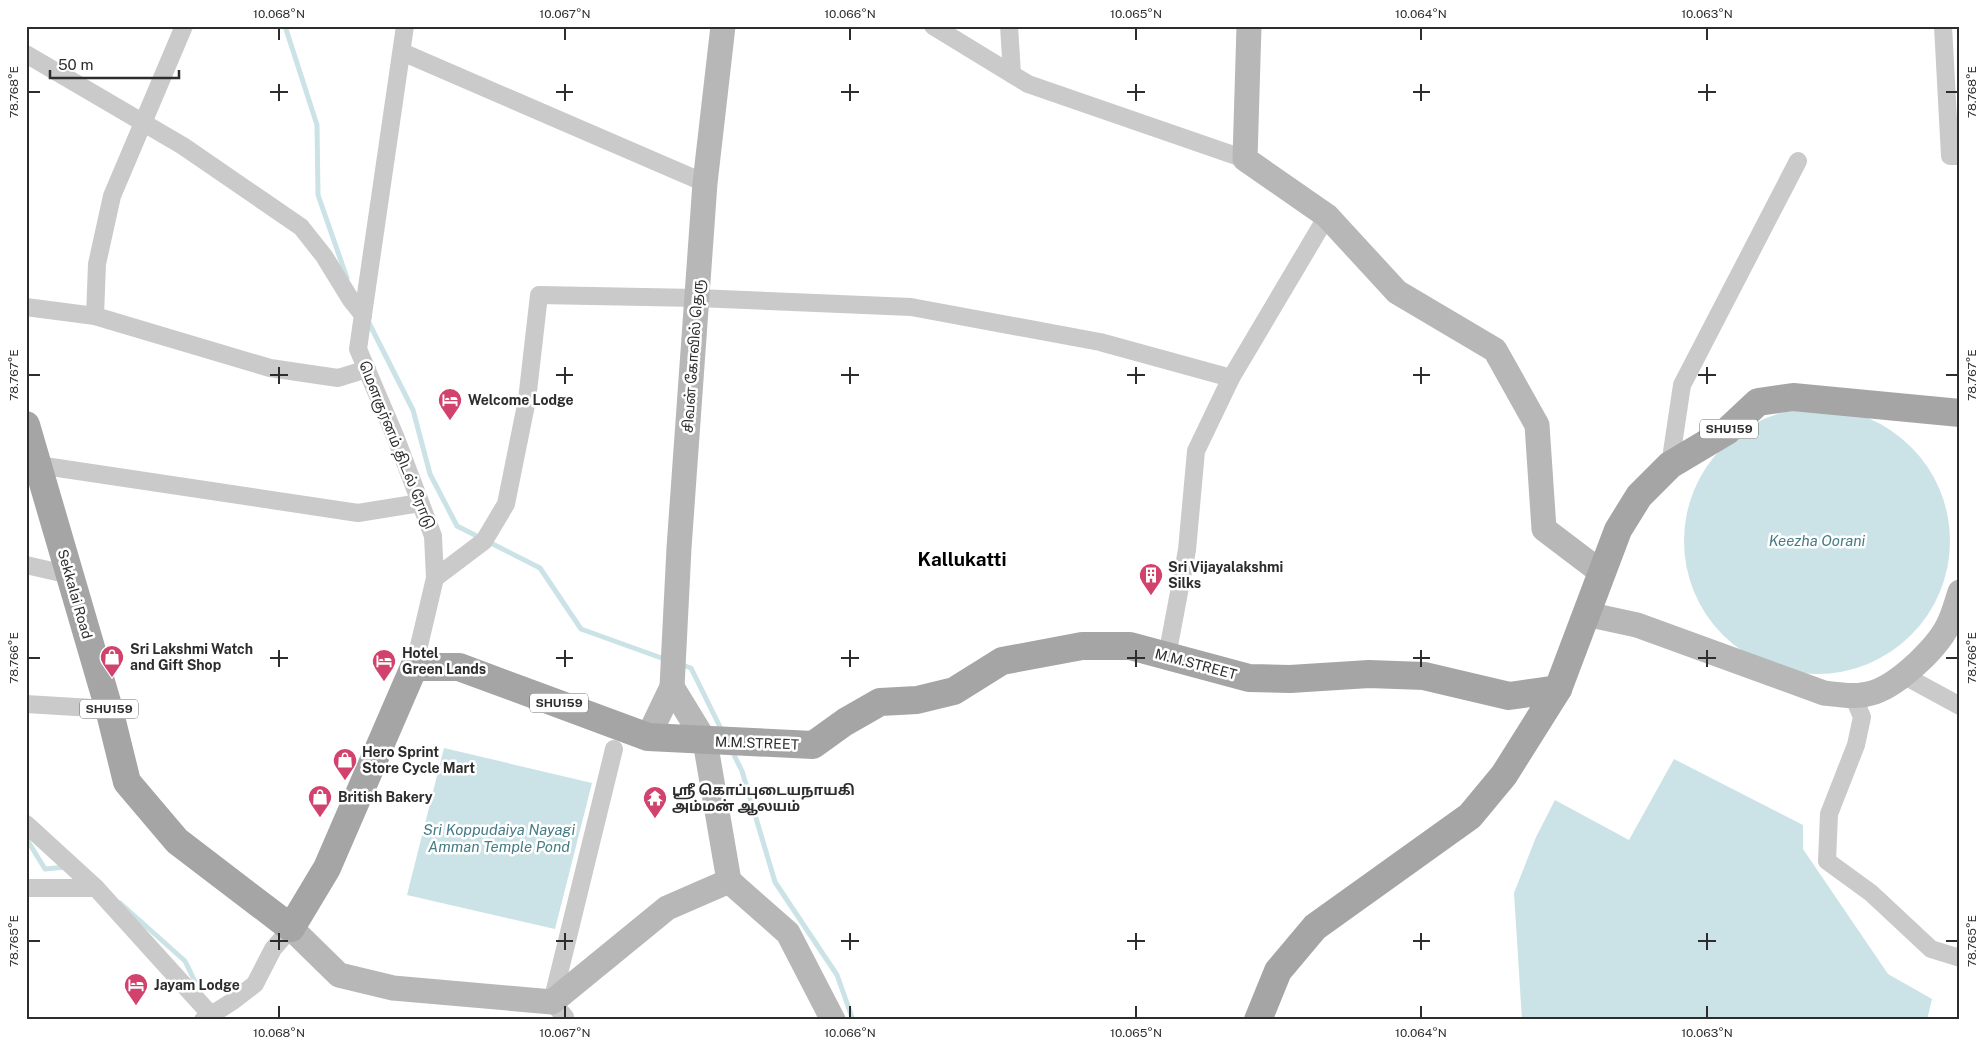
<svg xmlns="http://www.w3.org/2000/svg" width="1986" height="1046" viewBox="0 0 1986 1046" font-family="'Public Sans','Noto Sans Tamil',sans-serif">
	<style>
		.water { fill: #cbe3e7 }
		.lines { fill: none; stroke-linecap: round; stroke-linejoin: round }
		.stream { stroke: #cbe3e7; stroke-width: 5 }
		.street { stroke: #cacaca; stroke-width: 18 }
		.secondary { stroke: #b7b7b7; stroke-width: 25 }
		.primary { stroke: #a5a5a5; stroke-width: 28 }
		.ticks { fill: none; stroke: #2d2d2d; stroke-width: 2 }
		.labels { text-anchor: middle; stroke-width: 5; stroke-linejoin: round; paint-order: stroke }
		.shield { fill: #fff; stroke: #6c6c6c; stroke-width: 1 }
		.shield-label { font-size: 12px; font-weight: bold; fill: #2d2d2d }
		.street-label { font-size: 14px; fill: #2d2d2d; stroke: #fff }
		.poi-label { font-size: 14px; font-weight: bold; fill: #2d2d2d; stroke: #fff; text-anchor: start }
		.water-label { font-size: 15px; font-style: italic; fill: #457c86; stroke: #fff }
		.district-label { font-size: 19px; font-weight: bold; fill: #000; stroke: #fff }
		.neatline { fill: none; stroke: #2d2d2d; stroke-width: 2 }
		.ticks-label { font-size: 12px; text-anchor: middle; fill: #2d2d2d }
	</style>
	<rect width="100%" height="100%" fill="#fff"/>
	<g class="water">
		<circle cx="1817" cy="541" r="133"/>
		<polygon points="444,748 592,783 555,929 407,895"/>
		<polygon points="1674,759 1803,825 1803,849 1888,974 1932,999 1927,1020 1522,1020 1514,893 1536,837 1555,800 1629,840"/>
	</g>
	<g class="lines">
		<g class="stream">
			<polyline points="285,26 317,125 318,195 347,278"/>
			<polyline points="367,319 413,410 430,474 457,526 540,568 581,629 667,660"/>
			<polyline points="679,664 691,668 723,733"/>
			<polyline points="731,749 742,771 775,882 837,975 853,1020"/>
			<polyline points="26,838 45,869 66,867"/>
			<polyline points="120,903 185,961 201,994"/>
		</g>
		<g class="street">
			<polyline points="405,26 358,349 395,436 433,536 435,578 414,667"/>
			<polyline points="933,26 1028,84 1245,159"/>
			<polyline points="1009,26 1012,74"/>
			<polyline points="1943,26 1950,156 1960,156"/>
			<polyline points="402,52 705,183"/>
			<polyline points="26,54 183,146 301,227 324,256 351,300 363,315"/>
			<polyline points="26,307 95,316 97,264 112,196 184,26"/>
			<polyline points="95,316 270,368 338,378 367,369"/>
			<polyline points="38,465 358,513 420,503"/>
			<polyline points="1670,465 1682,385 1798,161"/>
			<polyline points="26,565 70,575"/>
			<polyline points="435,578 484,541 506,504 527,400 539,295 697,298 911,307 1100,342 1231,378"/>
			<polyline points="1167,656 1187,550 1196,451 1231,378 1327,216"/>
			<polyline points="1903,675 1960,706"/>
			<polyline points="1853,696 1862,717 1856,745 1829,814 1827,861 1871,893 1931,949 1960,958"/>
			<polyline points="26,704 109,709"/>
			<polyline points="26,824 96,888 211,1015"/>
			<polyline points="26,888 96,888"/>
			<polyline points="203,1020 233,1001 255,984 273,949 291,928"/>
			<polyline points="565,1020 565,1017 552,1002 614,749"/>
		</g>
		<g class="secondary">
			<polyline points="1249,26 1245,159 1327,216 1397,292 1495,350 1537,425 1544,529 1602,573"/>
			<path d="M1586 614 1637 625 1824 693C1841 695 1858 698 1875 692 1900 683 1940 646 1950 621 1954 612 1957 601 1960 592"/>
			<polyline points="648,737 672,687 679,548 705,183 723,26"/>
			<polyline points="729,881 788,933 833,1020"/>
			<polyline points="291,928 339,975 393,988 552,1002 667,908 729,881 705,741 672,687"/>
		</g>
		<g class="primary">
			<polyline points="26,425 109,709 127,782 177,841 291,928 327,868 414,667 459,667 648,737 813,745 845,722 880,702 917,700 954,691 1002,661 1082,646 1130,646 1249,678 1290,679 1369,674 1424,676 1509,696 1558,689"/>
			<polyline points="1258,1020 1278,971 1315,927 1470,816 1504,775 1558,689 1618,530 1639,496 1670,465 1727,431 1758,402 1793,397 1960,413"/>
		</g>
	</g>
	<path class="ticks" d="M279 28V40M565 28V40M850 28V40M1136 28V40M1421 28V40M1707 28V40M279 84V101M565 84V101M850 84V101M1136 84V101M1421 84V101M1707 84V101M28 92H40M270 92H288M556 92H573M841 92H859M1127 92H1145M1413 92H1430M1698 92H1716M1946 92H1958M279 367V384M565 367V384M850 367V384M1136 367V384M1421 367V384M1707 367V384M28 375H40M270 375H288M556 375H573M841 375H859M1127 375H1145M1413 375H1430M1698 375H1716M1946 375H1958M279 650V667M565 650V667M850 650V667M1136 650V667M1421 650V667M1707 650V667M28 658H40M270 658H288M556 658H573M841 658H859M1127 658H1145M1413 658H1430M1698 658H1716M1946 658H1958M279 933V950M565 933V950M850 933V950M1136 933V950M1421 933V950M1707 933V950M28 941H40M270 941H288M556 941H573M841 941H859M1127 941H1145M1413 941H1430M1698 941H1716M1946 941H1958M279 1006V1018M565 1006V1018M850 1006V1018M1136 1006V1018M1421 1006V1018M1707 1006V1018"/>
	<defs>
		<g id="hotel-pin" transform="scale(1.25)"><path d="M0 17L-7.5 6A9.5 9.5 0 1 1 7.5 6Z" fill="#d1426d" stroke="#fff"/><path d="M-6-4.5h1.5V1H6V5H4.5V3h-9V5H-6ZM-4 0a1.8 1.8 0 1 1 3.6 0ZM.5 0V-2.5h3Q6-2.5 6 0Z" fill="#fff"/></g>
		<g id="building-pin" transform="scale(1.25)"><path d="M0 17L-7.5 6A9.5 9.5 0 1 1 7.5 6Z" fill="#d1426d" stroke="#fff"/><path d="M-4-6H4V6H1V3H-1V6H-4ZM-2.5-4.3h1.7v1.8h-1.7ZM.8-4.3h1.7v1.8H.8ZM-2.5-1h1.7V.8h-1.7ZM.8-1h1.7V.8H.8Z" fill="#fff"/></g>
		<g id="shop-pin" transform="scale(1.25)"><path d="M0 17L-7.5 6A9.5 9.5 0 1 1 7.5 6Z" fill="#d1426d" stroke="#fff"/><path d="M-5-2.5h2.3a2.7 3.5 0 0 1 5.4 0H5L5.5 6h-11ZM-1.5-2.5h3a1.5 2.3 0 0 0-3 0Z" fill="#fff"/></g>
		<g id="temple-pin" transform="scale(1.25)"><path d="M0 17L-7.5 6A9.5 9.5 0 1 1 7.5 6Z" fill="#d1426d" stroke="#fff"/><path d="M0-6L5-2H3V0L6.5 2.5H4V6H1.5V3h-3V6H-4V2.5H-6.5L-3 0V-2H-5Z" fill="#fff"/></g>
	</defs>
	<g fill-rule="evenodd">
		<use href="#hotel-pin" x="450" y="400"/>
		<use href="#building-pin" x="1151" y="575"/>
		<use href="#shop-pin" x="112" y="657"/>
		<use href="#hotel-pin" x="384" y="661"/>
		<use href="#shop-pin" x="345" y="760"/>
		<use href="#shop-pin" x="320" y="797"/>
		<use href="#temple-pin" x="655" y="798"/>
		<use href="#hotel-pin" x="136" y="985"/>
	</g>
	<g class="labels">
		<g class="shield">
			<rect x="1700" y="419.5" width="58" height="19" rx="4"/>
			<rect x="530" y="693.5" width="58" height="19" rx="4"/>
			<rect x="80" y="699.5" width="58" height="19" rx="4"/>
		</g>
		<g class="shield-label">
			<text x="1729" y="433">SHU159</text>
			<text x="559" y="707">SHU159</text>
			<text x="109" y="713">SHU159</text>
		</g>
		<g class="street-label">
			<text transform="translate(693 356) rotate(-86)" y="5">சிவன் கோவில் தெரு</text>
			<text transform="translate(397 445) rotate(68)" y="5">மௌகுர்னம் திடல் ரோடு</text>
			<text transform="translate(75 594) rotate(74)" y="5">Sekkalai Road</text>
			<text transform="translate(1196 664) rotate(15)" y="5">M.M.STREET</text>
			<text transform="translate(757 743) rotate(2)" y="5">M.M.STREET</text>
		</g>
		<g class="poi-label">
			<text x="468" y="405">Welcome Lodge</text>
			<text x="1168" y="572">Sri Vijayalakshmi<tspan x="1168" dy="16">Silks</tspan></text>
			<text x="130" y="654">Sri Lakshmi Watch<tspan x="130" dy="16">and Gift Shop</tspan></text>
			<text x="402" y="658">Hotel<tspan x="402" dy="16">Green Lands</tspan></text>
			<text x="362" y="757">Hero Sprint<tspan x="362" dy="16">Store Cycle Mart</tspan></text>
			<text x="672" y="795">ஸ்ரீ கொப்புடையநாயகி<tspan x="672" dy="16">அம்மன் ஆலயம்</tspan></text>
			<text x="338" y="802">British Bakery</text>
			<text x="154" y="990">Jayam Lodge</text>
		</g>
		<g class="water-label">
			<text x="1817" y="546">Keezha Oorani</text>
			<text x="499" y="835">Sri Koppudaiya Nayagi<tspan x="499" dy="17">Amman Temple Pond</tspan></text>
		</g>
		<g class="district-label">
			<text x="962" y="566">Kallukatti</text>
		</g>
	</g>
	<rect width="1986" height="1046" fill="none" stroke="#ffffff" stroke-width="55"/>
	<path d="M50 70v8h129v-8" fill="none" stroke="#2d2d2d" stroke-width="2.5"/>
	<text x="58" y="70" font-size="15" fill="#2d2d2d" stroke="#ffffff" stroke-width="4" paint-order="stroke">50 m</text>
	<rect x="28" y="28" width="1930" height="990" class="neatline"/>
	<g class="ticks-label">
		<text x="279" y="18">10.068°N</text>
		<text x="565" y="18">10.067°N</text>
		<text x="850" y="18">10.066°N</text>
		<text x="1136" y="18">10.065°N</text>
		<text x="1421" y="18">10.064°N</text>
		<text x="1707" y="18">10.063°N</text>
		<text transform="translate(1972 92) rotate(-90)" y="4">78.768°E</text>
		<text transform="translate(14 92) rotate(-90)" y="4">78.768°E</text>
		<text transform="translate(1972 375) rotate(-90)" y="4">78.767°E</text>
		<text transform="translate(14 375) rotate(-90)" y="4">78.767°E</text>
		<text transform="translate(1972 658) rotate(-90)" y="4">78.766°E</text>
		<text transform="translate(14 658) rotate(-90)" y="4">78.766°E</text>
		<text transform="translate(1972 941) rotate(-90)" y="4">78.765°E</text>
		<text transform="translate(14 941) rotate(-90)" y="4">78.765°E</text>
		<text x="279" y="1037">10.068°N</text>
		<text x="565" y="1037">10.067°N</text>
		<text x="850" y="1037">10.066°N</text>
		<text x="1136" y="1037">10.065°N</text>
		<text x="1421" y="1037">10.064°N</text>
		<text x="1707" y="1037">10.063°N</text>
	</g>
</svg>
